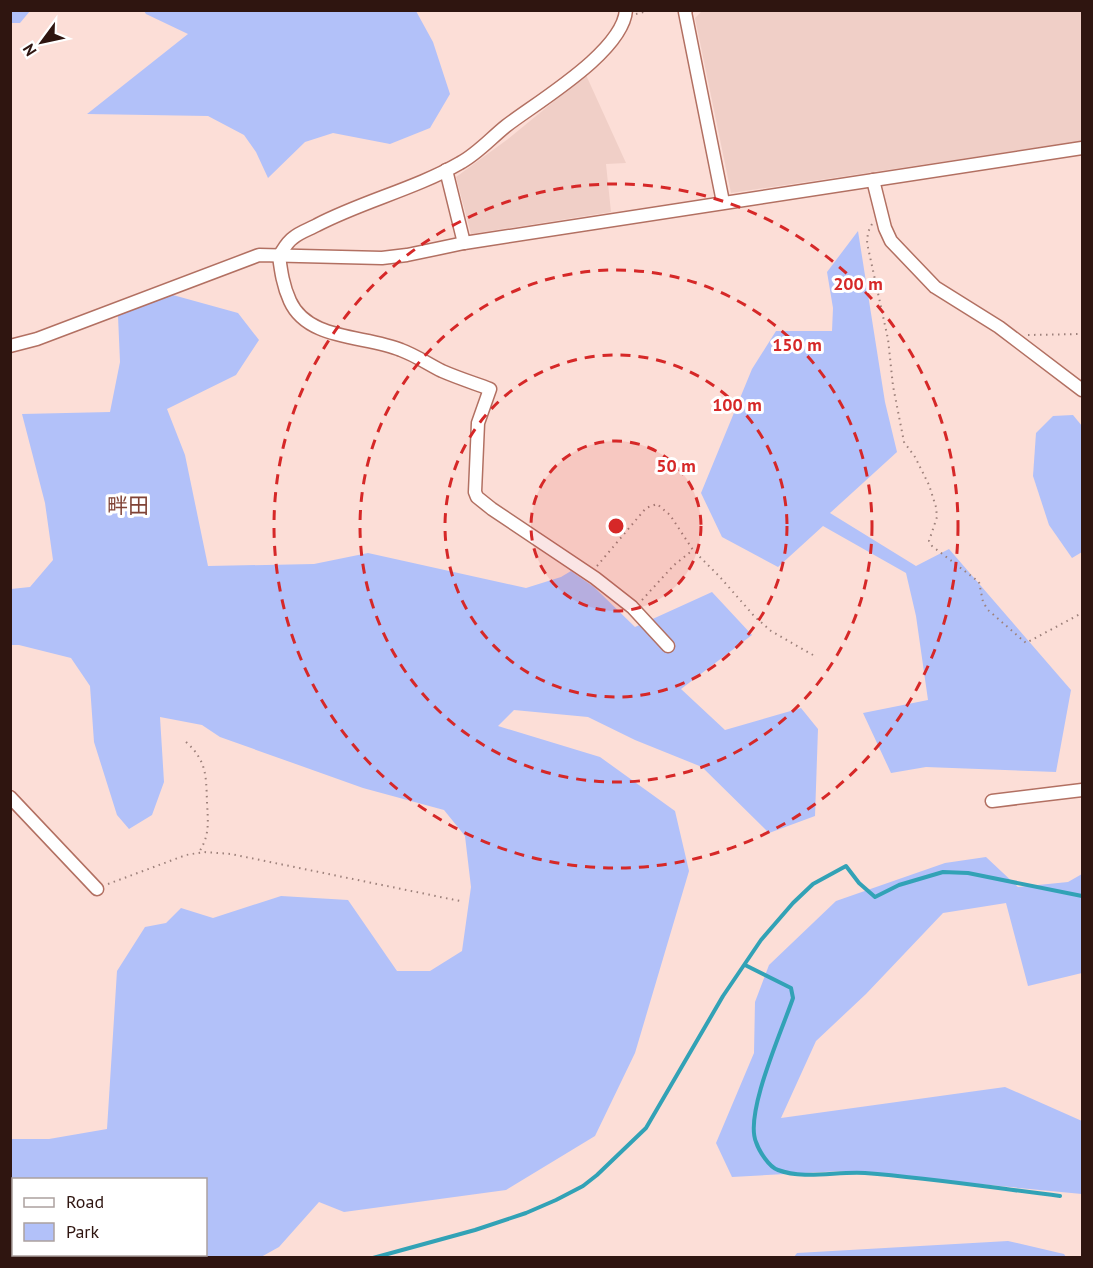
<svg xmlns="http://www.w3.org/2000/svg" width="1093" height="1268" viewBox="0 0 1093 1268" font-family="'PT Sans','Noto Sans JP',sans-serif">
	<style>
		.built { fill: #f0cfc7 }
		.green { fill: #b2c1f9; fill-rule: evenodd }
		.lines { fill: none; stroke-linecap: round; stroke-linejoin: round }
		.stream { stroke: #32a2b6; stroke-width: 4 }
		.minor-casing { stroke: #b27062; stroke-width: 15 }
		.path { stroke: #9d817b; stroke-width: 2; stroke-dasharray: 1.5 4.5; stroke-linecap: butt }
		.minor { stroke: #fff; stroke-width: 12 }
		.ring { fill: none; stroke: #d62828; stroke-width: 3; stroke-dasharray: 10 8 }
		.labels { text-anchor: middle; stroke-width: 6; stroke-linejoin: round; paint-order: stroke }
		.quarter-label { font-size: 21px; fill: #804336; stroke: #fff }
		.centre { fill: #d62828; stroke: #fff; stroke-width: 3 }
		.ring-label { font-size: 18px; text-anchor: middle; font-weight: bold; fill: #d62828; stroke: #fff; stroke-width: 6; stroke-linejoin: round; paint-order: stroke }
	</style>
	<rect width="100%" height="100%" fill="#fcded7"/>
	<g class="built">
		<polygon points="703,10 1082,11 1082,141 731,193 695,18"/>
		<polygon points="586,75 626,163 606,164 611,212 471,234 456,177 508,139"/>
	</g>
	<g class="green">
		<polygon points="11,10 30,10 30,11 20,23 11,23"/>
		<polygon points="144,11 416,11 433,42 450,94 430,128 390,144 333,133 305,142 268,178 256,152 244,135 208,116 87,114 188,34 146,14"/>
		<polygon points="858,231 885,402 897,452 830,513 916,566 949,549 1071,690 1056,772 926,767 891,773 863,713 928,700 916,616 906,573 823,526 778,567 722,537 701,493 752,369 776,331 832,331 833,308 827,272"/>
		<path d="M162 292 238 313 259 340 236 375 167 409 185 455 208 566 314 564 368 553 526 588 561 577 571 571 594 587 635 627 712 592 752 635 681 689 725 730 801 708 818 729 815 816 769 833 702 767 635 740 588 717 514 710 498 726 600 757 675 811 689 871 635 1053 595 1136 506 1190 344 1212 319 1202 279 1247 261 1257 11 1258V1139H49L107 1129 117 971 145 927 166 923 181 908 213 918 281 896 348 900 397 971H430L462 951 471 887 465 836 444 810 363 788 220 737 202 725 160 717 164 782 152 815 129 829 117 815 94 742 90 686 71 658 19 645H11V589L30 587 53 560 45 503 22 414 110 412 120 362 118 316 146 294ZM14 1180H206V1254H14Z"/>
		<polygon points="1073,415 1082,426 1082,552 1072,558 1049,525 1033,476 1036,433 1053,416"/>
		<polygon points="986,857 1018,887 1068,882 1082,874 1082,973 1028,986 1006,903 943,913 866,994 816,1041 781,1118 1005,1087 1082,1121 1082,1194 842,1171 732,1177 716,1143 754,1053 755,1002 769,965 836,901 945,863"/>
		<polygon points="1008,1241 1064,1254 1066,1257 794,1257 797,1253"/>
	</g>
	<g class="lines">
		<g class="stream">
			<path d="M745 965 791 988 793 998C783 1028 744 1114 756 1142 759 1151 769 1167 778 1170 805 1180 837 1171 865 1173 930 1178 995 1188 1060 1196"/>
			<polyline points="373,1258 475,1230 526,1213 556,1200 583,1186 597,1175 646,1128 723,996 761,940 793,903 813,884 846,866 859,883 875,897 899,885 943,872 968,873 1082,896"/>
		</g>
		<g class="minor-casing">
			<g id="minor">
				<path d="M626 10C623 52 537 102 506 126 491 138 477 154 460 163 415 189 363 201 317 225 310 229 300 232 293 238 287 242 283 250 279 256 281 271 283 286 290 301 308 341 366 335 401 350 415 355 428 364 442 371 458 378 474 383 490 389L478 423 475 492 477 497 492 509 595 578 632 607 668 646"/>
				<polyline points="686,10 685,12 723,202"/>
				<polyline points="446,170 464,243"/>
				<polyline points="873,180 885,228 891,241 935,287 999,327 1082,390"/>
				<polyline points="10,346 37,339 259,255 382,258 407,255 464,243 1082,148"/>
				<polyline points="10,797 97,889"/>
				<polyline points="992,801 1082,790"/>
			</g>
		</g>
		<g class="path">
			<polyline points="636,14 651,10"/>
			<polyline points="872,224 868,232 867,243 888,339 893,386 904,442 915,457 929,485 936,507 937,517 929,541 932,546 979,582 983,602 988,610 1026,643 1082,613"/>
			<polyline points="1028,335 1082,334"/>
			<polyline points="597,566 646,508 657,504 670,515 693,550 719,576 755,617 771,631 813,655"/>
			<polyline points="642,600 674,565 693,550"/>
			<path d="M186 742C207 761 206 776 207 802 208 822 210 835 199 852"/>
			<polyline points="108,884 186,855 204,852 231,854 460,901"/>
		</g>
		<use href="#minor" class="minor"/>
	</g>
	<circle cx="616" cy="526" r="85" fill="#d62828" fill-opacity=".12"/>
	<g class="ring">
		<circle cx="616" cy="526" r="85"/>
		<circle cx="616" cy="526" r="171"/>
		<circle cx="616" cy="526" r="256"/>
		<circle cx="616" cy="526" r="342"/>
	</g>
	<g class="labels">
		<g class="quarter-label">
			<text x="128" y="513">畔田</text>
		</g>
	</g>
	<circle cx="616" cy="526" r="9" class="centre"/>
	<g class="ring-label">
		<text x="858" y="290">200 m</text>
		<text x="797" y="351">150 m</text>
		<text x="737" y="411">100 m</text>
		<text x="676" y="472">50 m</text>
	</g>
	<rect width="1093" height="1268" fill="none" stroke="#2f1510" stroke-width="24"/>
	<rect x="12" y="1178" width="195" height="78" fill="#ffffff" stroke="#aca19f" stroke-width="1.5"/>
	<rect x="24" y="1198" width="30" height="9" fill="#ffffff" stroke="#aca19f" stroke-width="1.5"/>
	<text x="66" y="1208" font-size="18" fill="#2f1510">Road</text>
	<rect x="24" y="1223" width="30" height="18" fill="#b2c1f9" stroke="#aca19f" stroke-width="1.5"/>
	<text x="66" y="1238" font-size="18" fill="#2f1510">Park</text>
	<g transform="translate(42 42) rotate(237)" stroke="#ffffff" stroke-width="4.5" paint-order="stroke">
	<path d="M0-4.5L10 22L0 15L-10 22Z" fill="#2f1510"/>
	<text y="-9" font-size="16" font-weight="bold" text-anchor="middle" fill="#2f1510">N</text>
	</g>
</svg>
